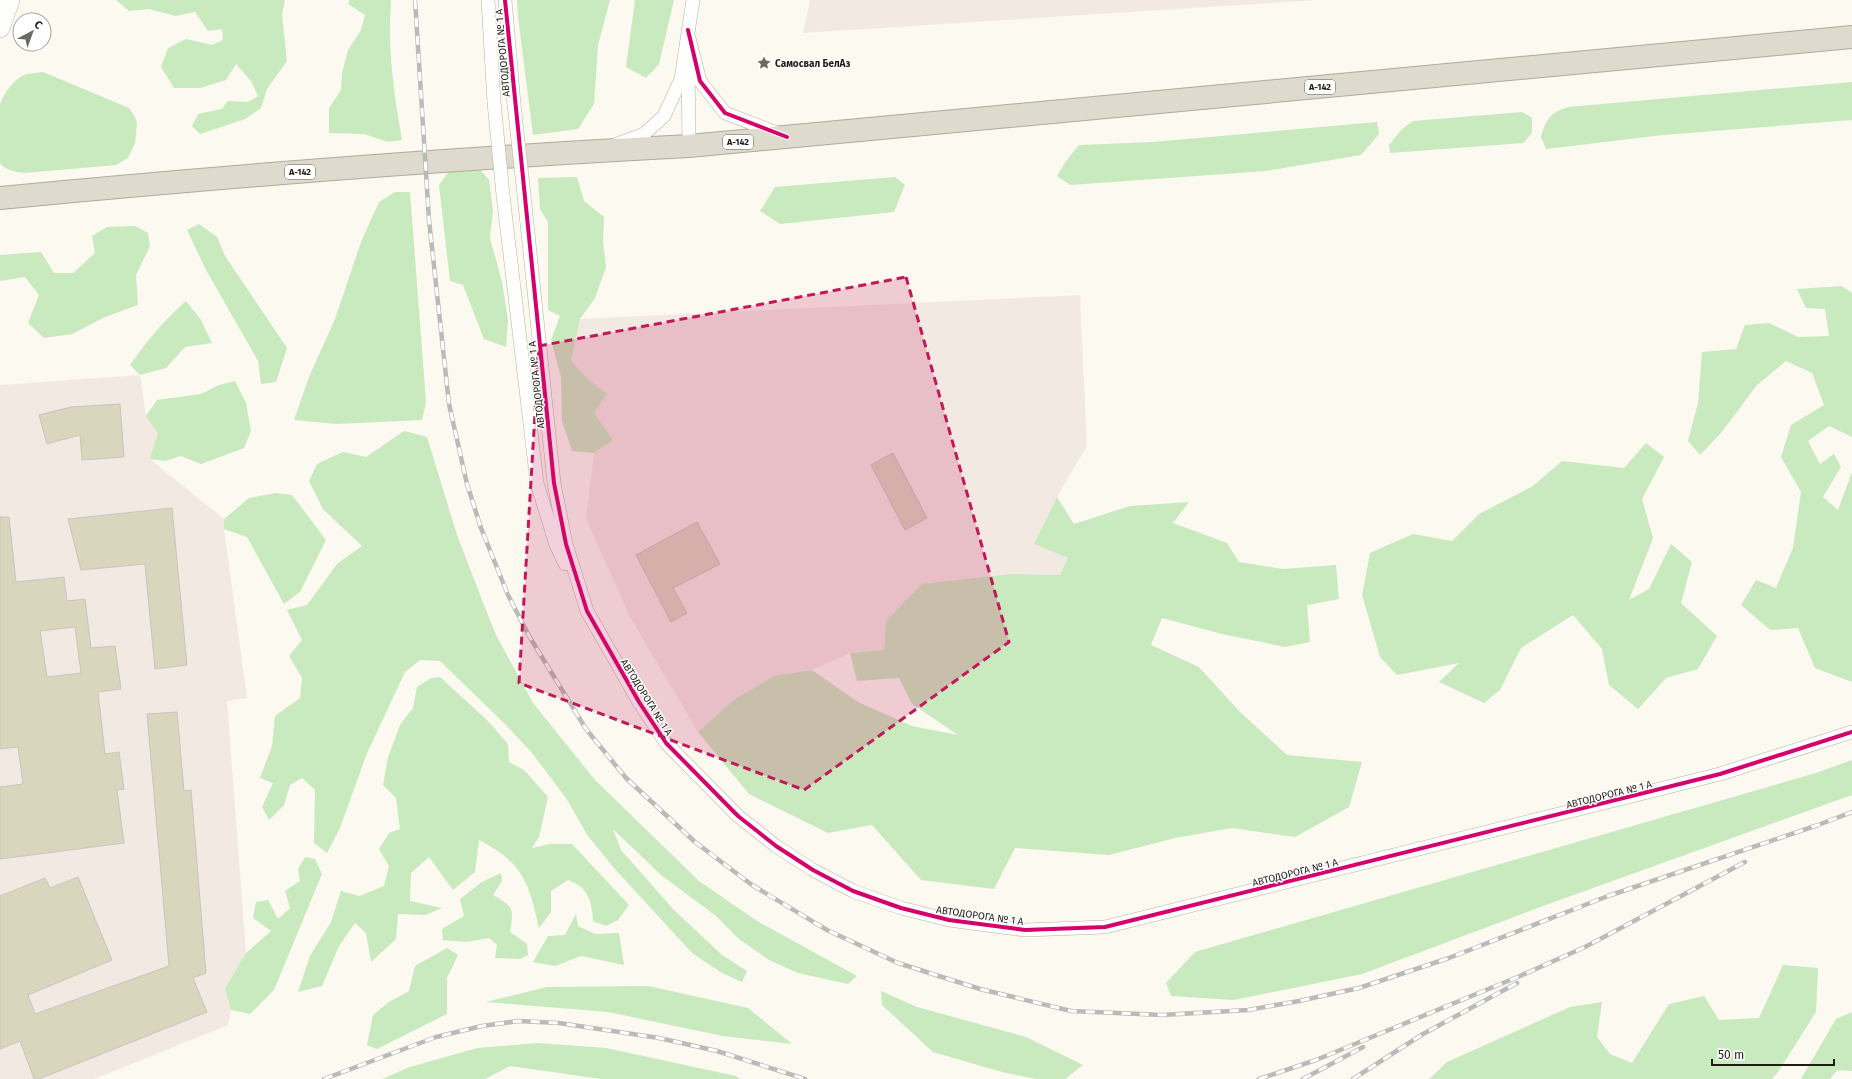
<svg xmlns="http://www.w3.org/2000/svg" width="1852" height="1079" viewBox="0 0 1852 1079" font-family="'Fira Sans',sans-serif">
	<style>
		.industrial { fill: #f3e9e3 }
		.green { fill: #c9e9be }
		.building { fill: #dad5bd; stroke: #c7c5bd; fill-rule: evenodd }
		.lines { fill: none; stroke-linecap: round; stroke-linejoin: round }
		.street-casing { stroke: #b4b2a8; stroke-width: 14 }
		.secondary-casing { stroke: #b4b2a8; stroke-width: 20 }
		.highway-casing { stroke: #b0aa9a; stroke-width: 24 }
		.street { stroke: #fefefd; stroke-width: 13 }
		.secondary { stroke: #fefefd; stroke-width: 19 }
		.highway { stroke: #dedacd; stroke-width: 22 }
		.rail-casing { stroke: #babab8; stroke-width: 4.5 }
		.rail { stroke: #fff; stroke-width: 3; stroke-dasharray: 9; stroke-linecap: butt }
		.street-bridge-casing { stroke: #b4b2a8; stroke-width: 14; stroke-linecap: butt }
		.street-bridge { stroke: #fefefd; stroke-width: 13 }
		.cycleway-casing { stroke: #fff; stroke-width: 6 }
		.cycleway { stroke: #d6006c; stroke-width: 4 }
		.marked { fill: #c2185b; fill-opacity: 0.2; stroke: #c2185b; stroke-width: 3; stroke-dasharray: 8 5; stroke-linejoin: round }
		.labels { text-anchor: middle; stroke-width: 3; stroke-linejoin: round; paint-order: stroke }
		.shield { fill: #fff; stroke: #62605a; stroke-width: 1 }
		.shield-label { font-size: 9px; font-weight: bold; fill: #1e1c13 }
		.street-label { font-size: 10px; fill: #1e1c13; stroke: #fff }
		.poi-label { font-size: 10px; font-weight: bold; fill: #1e1c13; stroke: #fff; text-anchor: start }
	</style>
	<rect width="100%" height="100%" fill="#fbf9f0"/>
	<g class="industrial">
		<polygon points="810,0 1317,0 803,33"/>
		<polygon points="1080,295 1087,446 1057,497 1034,544 1068,558 1060,575 1011,574 886,621 884,650 850,653 812,670 774,676 735,699 698,732 630,617 586,519 594,453 613,440 594,413 607,394 589,380 571,361 580,319"/>
		<polygon points="140,375 146,416 159,433 150,459 224,519 224,529 247,698 227,701 246,953 225,988 231,1010 228,1025 94,1079 0,1079 0,385"/>
	</g>
	<g class="green">
		<polygon points="116,0 285,0 282,15 287,61 267,89 261,108 245,119 200,134 192,126 198,114 222,109 228,101 248,102 258,96 251,81 236,64 226,80 200,88 174,88 161,67 168,48 186,39 212,45 223,40 222,29 208,31 195,12 176,16 149,9 129,11"/>
		<path d="M350 0H391C387 46 394 95 402 140L388 142 364 134 329 133V108L341 90 342 73 348 50 361 30 365 15 348 4Z"/>
		<polygon points="517,0 610,0 598,45 594,104 578,129 533,135 518,17"/>
		<polygon points="635,0 674,0 659,64 646,78 626,67"/>
		<path d="M43 72 129 108 135 117 137 123 135 143 128 158 116 165 24 173C16 172 5 170 0 163V104C4 93 14 79 24 75 30 73 38 73 43 72Z"/>
		<path d="M1852 82V120L1663 135 1546 149 1541 137C1546 119 1550 113 1568 107Z"/>
		<polygon points="1522,112 1532,118 1532,133 1523,143 1390,153 1389,145 1402,129 1413,121"/>
		<polygon points="1377,122 1379,134 1361,155 1266,171 1070,185 1057,176 1066,161 1079,145 1153,142"/>
		<polygon points="479,168 489,180 493,211 490,238 502,282 508,320 506,347 484,339 463,285 450,281 439,185 451,169"/>
		<polygon points="577,177 584,201 604,217 603,241 606,267 595,298 580,319 571,361 589,380 607,394 594,413 613,440 594,453 572,451 562,421 561,377 551,340 560,316 548,310 548,222 540,209 538,178"/>
		<polygon points="895,177 905,185 894,212 780,224 760,211 775,187"/>
		<polygon points="395,192 410,192 426,402 422,420 336,424 294,420 309,377 335,319 361,242 379,202"/>
		<polygon points="199,224 217,237 225,256 287,348 276,382 261,384 258,361 205,268 187,230"/>
		<polygon points="135,226 148,233 150,246 136,275 138,305 105,317 72,334 44,338 28,323 39,295 25,277 0,281 0,255 41,252 54,273 73,273 95,253 92,236 107,227"/>
		<polygon points="1842,286 1852,293 1852,437 1829,426 1808,441 1820,464 1834,454 1841,467 1823,497 1838,510 1852,472 1852,682 1815,668 1798,628 1770,630 1741,605 1756,580 1776,588 1793,548 1801,492 1781,457 1791,425 1824,405 1812,373 1786,361 1757,385 1721,433 1700,455 1688,441 1698,403 1702,352 1736,349 1745,325 1769,323 1798,337 1829,336 1825,309 1806,308 1797,289"/>
		<path d="M186 301 201 320 212 343 185 347 166 368 140 375 130 365C147 341 164 320 186 301Z"/>
		<polygon points="235,381 246,403 251,431 244,448 201,464 181,456 165,461 150,459 158,433 146,416 157,400 201,394 219,385"/>
		<polygon points="404,431 427,437 457,535 482,600 496,635 533,703 595,780 699,881 757,921 857,976 848,984 798,973 769,960 739,939 716,916 661,875 613,829 621,850 673,909 722,955 747,971 742,982 722,973 692,953 614,868 588,836 566,798 532,753 507,726 440,661 420,660 405,672 367,753 340,828 327,853 314,843 315,790 302,778 290,785 284,805 269,820 262,807 273,783 260,778 272,746 275,716 300,698 302,678 289,656 302,640 287,610 307,605 337,564 362,546 323,509 309,481 317,464 343,452 366,457"/>
		<polygon points="1646,443 1664,457 1642,499 1653,538 1629,600 1649,589 1671,544 1692,562 1681,603 1717,636 1698,669 1666,678 1638,709 1609,685 1602,649 1573,615 1521,648 1500,690 1484,703 1439,682 1459,663 1397,675 1380,657 1362,595 1370,553 1413,534 1452,541 1479,514 1533,486 1562,461 1624,468"/>
		<polygon points="276,493 292,495 326,540 300,592 284,604 247,537 224,529 224,519 249,498"/>
		<polygon points="1057,497 1074,524 1130,506 1189,502 1173,523 1227,543 1239,562 1283,569 1336,565 1339,599 1307,605 1310,642 1285,647 1222,634 1162,618 1151,645 1199,667 1240,712 1287,755 1362,762 1349,807 1295,837 1232,828 1175,838 1109,855 1015,848 994,889 921,880 872,825 828,833 749,794 698,732 735,699 774,676 812,670 858,702 912,726 958,735 912,704 899,678 857,681 850,653 884,650 886,621 922,584 1011,574 1060,575 1068,558 1034,544"/>
		<path d="M440 677 487 720 508 744 509 762 524 770 548 797 539 837 532 848 550 844H572L629 905 618 920 606 926 593 921C592 901 588 887 568 880L551 891V912L539 928C529 882 522 862 479 840L475 872 453 890 429 857 411 873 410 901 442 908 425 915 398 914 396 939 371 962 366 933 355 923 339 946 322 986 298 992 310 956 331 922 341 891 360 896 384 886 389 866 379 849 389 833 400 829 396 798 383 785 388 757 400 725 413 708 417 687 431 678Z"/>
		<polygon points="1852,760 1852,795 1543,906 1362,974 1234,1000 1171,996 1166,983 1195,952 1816,773"/>
		<polygon points="305,857 315,859 322,874 274,990 250,1014 231,1010 225,988 246,953 271,931 253,918 256,902 268,900 278,919 290,908 285,891 300,881 298,869"/>
		<path d="M501 873 502 881 493 895C514 907 514 908 510 932L527 944 528 955 520 959 495 958 497 945 489 938 466 942 443 940 442 929 464 916 460 899 482 882Z"/>
		<polygon points="576,914 578,926 595,934 619,933 624,965 581,956 555,966 533,962 548,936 565,935"/>
		<polygon points="447,948 458,955 447,978 447,1014 377,1049 367,1045 373,1015 389,1002 409,991 415,966"/>
		<polygon points="1783,965 1818,968 1816,1012 1778,1072 1772,1079 1429,1079 1447,1062 1570,1007 1602,1002 1597,1037 1610,1054 1632,1063 1669,1004 1704,996 1719,1020 1759,1018"/>
		<polygon points="648,986 748,1008 792,1044 723,1036 608,1012 486,1002 547,987"/>
		<polygon points="881,991 917,1007 1026,1037 1083,1065 1065,1079 1036,1079 1002,1072 933,1052 882,1005"/>
		<polygon points="1852,1012 1852,1071 1837,1070 1830,1079 1801,1079 1836,1019"/>
		<polygon points="537,1043 606,1048 736,1076 740,1079 601,1079 510,1066 485,1079 382,1079 410,1067 477,1048"/>
	</g>
	<g class="building">
		<polygon points="120,404 124,457 82,460 80,435 47,444 39,415 71,407"/>
		<polygon points="893,453 927,518 905,530 871,465"/>
		<polygon points="172,508 187,665 155,669 145,564 81,570 68,519"/>
		<path d="M0 517H9L16 582 64 577 67 601 85 599 91 648 115 646 121 689 98 692 105 754 119 752 124 789 117 790 124 843 0 859V787L23 784 18 747 0 749ZM75 627 81 673 47 677 40 631Z"/>
		<polygon points="697,522 720,564 673,588 687,613 671,622 636,555"/>
		<polygon points="177,712 184,791 191,790 206,973 193,978 207,1012 39,1079 34,1079 20,1041 0,1049 0,896 45,878 50,888 78,877 112,960 28,995 35,1014 169,966 147,714"/>
	</g>
	<g class="lines">
		<g class="street-casing">
			<g id="street">
				<polyline points="488,0 494,102"/>
				<polyline points="505,0 514,104"/>
				<polyline points="689,38 700,81 725,113 780,134"/>
				<polyline points="688,66 689,146"/>
				<polyline points="617,144 644,134 664,116 681,79 693,0"/>
				<polyline points="503,195 537,483 556,545 565,564"/>
				<polyline points="524,195 554,483 566,544 587,611 639,702 666,743 738,816 776,846 813,870 853,891 901,908 949,920 1025,930 1105,927 1720,774 1852,732"/>
			</g>
		</g>
		<g class="secondary-casing">
			<polyline id="secondary" points="0,28 10,0"/>
		</g>
		<g class="highway-casing">
			<path id="highway" d="M0 198C229 176 459 158 689 146L1852 37"/>
		</g>
		<use href="#street" class="street"/>
		<use href="#secondary" class="secondary"/>
		<use href="#highway" class="highway"/>
		<g class="rail-casing">
			<g id="rail">
				<polyline points="415,0 429,220 449,404 467,484 481,528 508,595 529,636 586,729 626,778 695,842 752,885 827,930 898,963 980,989 1071,1011 1162,1015 1248,1010 1299,1001 1359,988 1449,958 1608,896 1818,825 1852,812"/>
				<polyline points="324,1079 436,1037 482,1026 518,1021 559,1023 659,1038 717,1051 805,1079"/>
				<polyline points="1259,1079 1316,1060 1520,976 1585,947 1745,862"/>
				<polyline points="1303,1079 1363,1047"/>
				<polyline points="1353,1079 1423,1034 1517,983"/>
			</g>
		</g>
		<use href="#rail" class="rail"/>
		<g class="street-bridge-casing">
			<g id="street-bridge">
				<polyline points="494,102 503,195"/>
				<polyline points="514,104 524,195"/>
			</g>
		</g>
		<use href="#street-bridge" class="street-bridge"/>
		<g class="cycleway-casing">
			<g id="cycleway">
				<polyline points="505,0 554,483 566,544 587,611 639,702 666,743 738,816 776,846 813,870 853,891 901,908 949,920 1025,930 1105,927 1720,774 1852,732"/>
				<polyline points="688,30 700,81 725,113 787,137"/>
			</g>
		</g>
		<use href="#cycleway" class="cycleway"/>
	</g>
	<path class="marked" d="M906 277 1009 642 804 790 519 683 539 346Z"/>
	<defs>
		<g id="sight-bare" transform="scale(1.08)"><path d="M0-6L1.8-2.2L6-1.7L2.9 1.2L3.7 5.4L0 3.3L-3.7 5.4L-2.9 1.2L-6-1.7L-1.8-2.2Z" fill="#6b6960" stroke="#fff" stroke-width="2.5" paint-order="stroke"/></g>
	</defs>
	<g fill-rule="evenodd">
		<use href="#sight-bare" x="764" y="63"/>
	</g>
	<g class="labels">
		<g class="shield">
			<rect x="1305" y="80" width="30" height="14" rx="3"/>
			<rect x="723" y="135" width="30" height="14" rx="3"/>
			<rect x="285" y="165" width="30" height="14" rx="3"/>
		</g>
		<g class="shield-label">
			<text x="1320" y="90">А-142</text>
			<text x="738" y="145">А-142</text>
			<text x="300" y="175">А-142</text>
		</g>
		<g class="street-label">
			<text transform="translate(502 53) rotate(-95)" y="4">АВТОДОРОГА № 1 А</text>
			<text transform="translate(536 385) rotate(-96)" y="4">АВТОДОРОГА № 1 А</text>
			<text transform="translate(647 697) rotate(58)" y="4">АВТОДОРОГА № 1 А</text>
			<text transform="translate(1609 794) rotate(-14)" y="4">АВТОДОРОГА № 1 А</text>
			<text transform="translate(1295 872) rotate(-14)" y="4">АВТОДОРОГА № 1 А</text>
			<text transform="translate(980 915) rotate(8)" y="4">АВТОДОРОГА № 1 А</text>
		</g>
		<g class="poi-label">
			<text x="775" y="67">Самосвал БелАз</text>
		</g>
	</g>
	<g transform="translate(32 32) rotate(41)"><circle r="19" fill="#ffffff" stroke="#a5a4a1"/>
	<path d="M0-3L7 15L0 10L-7 15Z" fill="#6b6960"/>
	<text y="-6" font-size="11" font-weight="bold" text-anchor="middle" fill="#1e1c13">С</text>
	</g>
	<path d="M1712 1059v6h122v-6" fill="none" stroke="#1e1c13" stroke-width="2"/>
	<text x="1718" y="1059" font-size="12" fill="#1e1c13" stroke="#ffffff" stroke-width="3" paint-order="stroke">50 m</text>
</svg>
